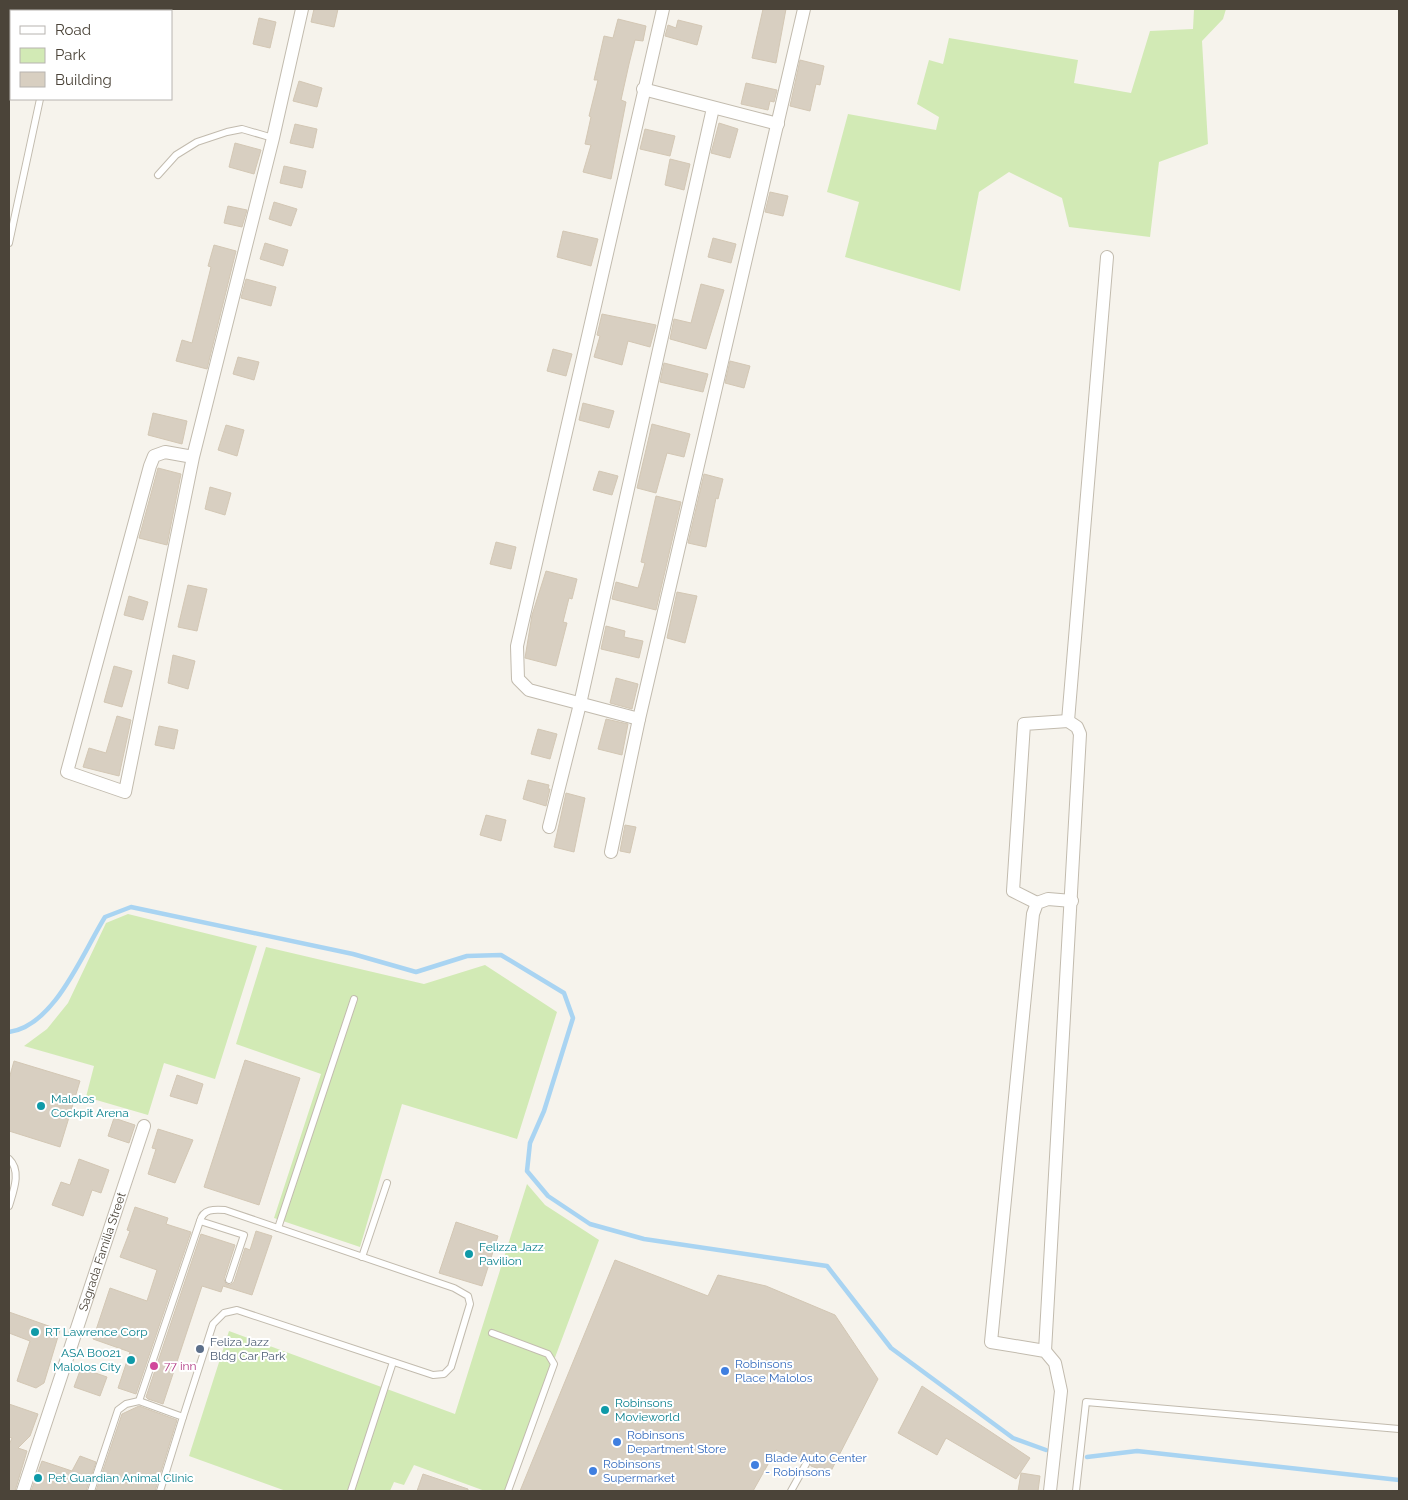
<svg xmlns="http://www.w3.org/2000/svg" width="1408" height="1500" viewBox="0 0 1408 1500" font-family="Raleway,sans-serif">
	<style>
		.green { fill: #d2eab5 }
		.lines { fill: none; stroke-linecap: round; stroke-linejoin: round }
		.stream { stroke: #a9d4f2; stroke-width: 4.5 }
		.building { fill: #d8cfc1; stroke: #d3c7b4 }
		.service-casing { stroke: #c2bbae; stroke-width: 8 }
		.minor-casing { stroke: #c2bbae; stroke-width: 14 }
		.service { stroke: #fff; stroke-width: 6 }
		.minor { stroke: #fff; stroke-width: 12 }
		.culture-dot { fill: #0f9aa8; stroke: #fff; stroke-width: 2 }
		.service-dot { fill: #5c6f8a; stroke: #fff; stroke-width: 2 }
		.hotel-dot { fill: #d1479c; stroke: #fff; stroke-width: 2 }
		.shop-dot { fill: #3f7fe0; stroke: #fff; stroke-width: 2 }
		.labels { text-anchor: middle; stroke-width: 4; stroke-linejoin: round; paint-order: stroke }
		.culture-label { font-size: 12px; fill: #0d838f; stroke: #fff; text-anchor: start }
		.street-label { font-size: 12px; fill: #4b4439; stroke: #fff }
		.service-label { font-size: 12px; fill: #4e5e75; stroke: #fff; text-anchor: start }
		.shop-label { font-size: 12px; fill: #366cbe; stroke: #fff; text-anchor: start }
		.hotel-label { font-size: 12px; fill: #b23c85; stroke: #fff; text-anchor: start }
	</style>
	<rect width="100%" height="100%" fill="#f6f3ec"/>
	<g class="green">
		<polygon points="1194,9 1226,9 1223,19 1202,41 1208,144 1159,162 1150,237 1069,227 1062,198 1009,172 979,192 960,291 845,257 859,202 827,192 848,114 936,130 939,117 917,104 929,60 943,64 949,38 1078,60 1074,83 1131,93 1150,31 1193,29"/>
		<polygon points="128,914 257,946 215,1079 164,1063 148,1115 86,1097 94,1066 24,1046 47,1029 68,1003 106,923"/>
		<polygon points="266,947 424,984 485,965 557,1012 517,1139 402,1104 360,1247 274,1218 321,1074 236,1044"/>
		<polygon points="527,1184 545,1205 599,1240 505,1491 485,1491 414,1465 404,1485 394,1482 390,1491 286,1491 189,1456 229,1331 455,1414"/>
	</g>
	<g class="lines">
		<g class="stream">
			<path d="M9 1032C55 1026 83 952 105 917L131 907 353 954 416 972 467 956 501 955 564 993 573 1018 544 1111 530 1143 527 1171 548 1196 590 1224 644 1239 827 1266 891 1348 1013 1438 1046 1450"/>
			<polyline points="1087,1457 1137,1451 1399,1480"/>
		</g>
	</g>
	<g class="building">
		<polygon points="314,9 338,9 334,27 311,22"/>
		<polygon points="763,9 786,9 776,63 752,58"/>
		<polygon points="259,18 276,22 270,48 253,44"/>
		<polygon points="618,19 646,26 643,41 635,40 629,64 621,100 626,102 611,179 583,172 591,145 585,144 591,117 589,116 598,80 594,80 604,36 613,38"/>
		<polygon points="678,20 702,26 697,45 665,36 668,25 676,28"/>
		<polygon points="800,60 824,66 820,85 816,84 810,111 790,106"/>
		<polygon points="299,81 322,88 317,107 293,101"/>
		<polygon points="746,83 777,90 774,102 770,101 768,110 741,104"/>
		<polygon points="719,123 738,129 730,158 711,153"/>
		<polygon points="295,124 317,129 313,148 290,143"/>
		<polygon points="645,129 675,136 670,156 640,149"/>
		<polygon points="235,143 261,150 254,174 229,167"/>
		<polygon points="670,159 690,164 684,190 665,185"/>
		<polygon points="284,166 306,171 302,188 280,183"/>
		<polygon points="770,192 788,196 783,216 765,212"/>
		<polygon points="274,202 297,209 291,226 269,219"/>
		<polygon points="228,206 247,210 242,227 224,223"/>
		<polygon points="563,231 598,239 591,266 557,257"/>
		<polygon points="713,238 736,244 731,263 708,257"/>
		<polygon points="265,243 288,250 283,266 260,259"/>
		<polygon points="214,245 236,251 207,369 176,361 182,340 192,343 211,267 208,266"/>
		<polygon points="246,279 276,287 271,306 241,298"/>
		<polygon points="701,284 724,290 706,349 670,339 674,319 691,323"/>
		<polygon points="602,314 656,325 650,347 628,341 622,365 594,357 600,336 597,335"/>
		<polygon points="553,349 572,354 566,376 547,371"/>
		<polygon points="238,357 259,362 254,380 233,374"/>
		<polygon points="730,361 750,366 744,388 725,383"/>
		<polygon points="664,363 708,374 703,392 660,382"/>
		<polygon points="583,403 614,411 609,428 579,420"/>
		<polygon points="153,413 187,421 182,444 148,435"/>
		<polygon points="652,424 690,434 684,457 667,453 656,493 637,488"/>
		<polygon points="226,425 244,430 237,456 218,450"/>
		<polygon points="158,468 181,474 167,545 139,538"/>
		<polygon points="599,471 618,476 612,495 593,490"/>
		<polygon points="704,474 723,479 718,499 716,498 706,547 688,543"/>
		<polygon points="210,487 231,493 225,515 205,509"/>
		<polygon points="656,496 681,502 656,610 612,599 616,582 638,588 645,563 641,562"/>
		<polygon points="496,542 516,547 511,569 490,564"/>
		<polygon points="546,571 577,579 572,599 569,598 563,622 567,623 556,666 525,658 532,615"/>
		<polygon points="188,585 207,589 197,631 178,627"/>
		<polygon points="677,592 697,596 685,643 667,638"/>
		<polygon points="129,596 148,602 143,620 124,615"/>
		<polygon points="606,626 625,631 624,637 643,641 639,658 601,649"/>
		<polygon points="173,655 195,661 188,689 168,683"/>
		<polygon points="114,666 132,671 122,707 104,702"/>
		<polygon points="616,678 638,684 632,709 610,703"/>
		<polygon points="117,716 131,720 119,776 83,767 89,748 106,753"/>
		<polygon points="606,719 628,724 622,755 598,749"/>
		<polygon points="159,726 178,730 174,749 155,745"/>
		<polygon points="538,729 557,734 550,759 531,754"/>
		<polygon points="528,780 549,785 548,789 550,789 546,806 523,799"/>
		<polygon points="566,793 585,798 574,852 554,847"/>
		<polygon points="486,815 506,820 501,841 480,835"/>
		<polygon points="625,825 636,827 630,853 620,851"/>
		<polygon points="245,1060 300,1078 259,1205 204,1187"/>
		<polygon points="14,1061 80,1081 60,1147 9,1131 9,1079"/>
		<polygon points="177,1075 203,1084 197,1104 170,1096"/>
		<polygon points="114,1118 135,1125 129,1143 108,1136"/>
		<polygon points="158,1129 193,1140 175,1183 148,1174 156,1149 152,1148"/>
		<polygon points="79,1159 109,1170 101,1193 92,1190 83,1216 52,1205 61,1182 70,1185"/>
		<polygon points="135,1207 168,1218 166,1224 191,1232 136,1394 118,1388 130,1352 93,1339 110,1288 147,1301 157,1270 120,1257 130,1231 127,1230"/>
		<polygon points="456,1222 498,1236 482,1286 439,1273"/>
		<polygon points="256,1231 272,1236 252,1295 223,1286 221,1292 202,1286 163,1404 148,1399 146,1397 201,1234 235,1245 224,1279 226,1284 230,1285 234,1282 245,1248 250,1250"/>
		<polygon points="615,1260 708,1296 718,1275 766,1286 835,1315 878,1379 830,1473 811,1466 808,1459 802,1462 776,1450 753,1491 520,1491"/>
		<polygon points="9,1312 60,1330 44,1383 36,1388 17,1381 30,1341 9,1333"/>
		<polygon points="81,1368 107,1377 100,1396 74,1387"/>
		<polygon points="922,1386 1030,1458 1016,1479 946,1438 937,1455 898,1433"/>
		<polygon points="9,1404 38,1414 30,1436 18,1448 27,1451 15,1491 9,1491 9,1445 12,1438 9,1437"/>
		<polygon points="139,1406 177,1420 155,1491 96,1491 122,1414"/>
		<polygon points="80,1456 96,1462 86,1491 31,1491 42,1461 72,1471"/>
		<polygon points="1021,1473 1040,1476 1038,1491 1018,1491"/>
		<polygon points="423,1474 468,1489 468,1491 417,1491"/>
	</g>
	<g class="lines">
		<g class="service-casing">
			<g id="service">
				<polyline points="59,11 60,9"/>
				<polyline points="158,175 176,155 197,142 227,132 242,129 273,138"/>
				<polyline points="9,243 40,99"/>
				<path d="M9 1159C22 1171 13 1192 9 1206"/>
				<polyline points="278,1228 354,999"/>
				<polyline points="362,1257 387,1183"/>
				<polyline points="492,1333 548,1354 554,1364 508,1491"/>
				<polyline points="139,1401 200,1221 244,1235 229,1280"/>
				<path d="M183 1417 213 1324 224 1313 237 1310 433 1375 444 1374 451 1367 470 1304 468 1296 454 1288 225 1210C214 1209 203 1209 200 1221"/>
				<polyline points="91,1491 118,1410 126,1404 139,1401 183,1417 160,1491"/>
				<polyline points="351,1491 393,1362"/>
				<polyline points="791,1491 806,1464"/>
				<polyline points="1076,1491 1086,1402 1399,1429"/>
			</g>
		</g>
		<g class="minor-casing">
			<g id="minor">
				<polyline points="643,89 778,124"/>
				<polyline points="193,457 165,452 154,456 150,466 67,772 125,792 193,457 273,138 302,9"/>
				<polyline points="639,719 529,690 518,679 517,646 663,9"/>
				<polyline points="549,827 580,704 713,108"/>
				<polyline points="611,852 639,719 804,9"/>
				<polyline points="1037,903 1013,891 1024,724 1068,721"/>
				<polyline points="1045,1351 1080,734 1077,727 1068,721 1107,257"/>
				<path id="s1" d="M23 1491 144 1126"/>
				<polyline points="1050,1491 1061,1391 1055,1363 1045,1351 991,1342 1033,914 1037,903 1048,899 1072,901"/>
			</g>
		</g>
		<use href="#service" class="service"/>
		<use href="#minor" class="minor"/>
	</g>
	<g class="culture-dot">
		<circle cx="41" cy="1106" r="5"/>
		<circle cx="469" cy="1254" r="5"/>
		<circle cx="35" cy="1332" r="5"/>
		<circle cx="131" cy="1360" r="5"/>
		<circle cx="605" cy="1410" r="5"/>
		<circle cx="38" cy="1478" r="5"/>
	</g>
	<circle class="service-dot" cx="200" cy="1349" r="5"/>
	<circle class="hotel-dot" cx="154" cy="1366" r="5"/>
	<g class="shop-dot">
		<circle cx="725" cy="1371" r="5"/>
		<circle cx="617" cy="1442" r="5"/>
		<circle cx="755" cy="1465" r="5"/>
		<circle cx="593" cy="1471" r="5"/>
	</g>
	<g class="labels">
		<g class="culture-label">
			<text x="51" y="1103">Malolos<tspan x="51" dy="14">Cockpit Arena</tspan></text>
			<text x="479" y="1251">Felizza Jazz<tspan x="479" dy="14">Pavilion</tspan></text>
			<text x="45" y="1336">RT Lawrence Corp</text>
			<text x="121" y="1357" text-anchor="end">ASA B0021<tspan x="121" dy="14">Malolos City</tspan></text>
			<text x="615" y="1407">Robinsons<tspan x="615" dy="14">Movieworld</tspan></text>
			<text x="48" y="1482">Pet Guardian Animal Clinic</text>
		</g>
		<g class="street-label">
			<text dy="4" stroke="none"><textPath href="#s1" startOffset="252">Sagrada Familia Street</textPath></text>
		</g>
		<g class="service-label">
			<text x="210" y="1346">Feliza Jazz<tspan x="210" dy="14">Bldg Car Park</tspan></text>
		</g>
		<g class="shop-label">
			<text x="735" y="1368">Robinsons<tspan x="735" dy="14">Place Malolos</tspan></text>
			<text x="627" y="1439">Robinsons<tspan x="627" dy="14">Department Store</tspan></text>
			<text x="765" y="1462">Blade Auto Center<tspan x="765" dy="14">- Robinsons</tspan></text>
			<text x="603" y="1468">Robinsons<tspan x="603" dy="14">Supermarket</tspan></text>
		</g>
		<g class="hotel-label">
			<text x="164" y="1370">77 inn</text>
		</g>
	</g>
	<rect width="1408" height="1500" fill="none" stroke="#4b4439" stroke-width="20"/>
	<rect x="10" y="10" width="162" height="90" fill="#ffffff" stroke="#b7b4b0"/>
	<rect x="20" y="26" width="25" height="8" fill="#ffffff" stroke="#b7b4b0"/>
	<text x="55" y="35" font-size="15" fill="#4b4439">Road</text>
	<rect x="20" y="48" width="25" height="15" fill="#d2eab5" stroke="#b7b4b0"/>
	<text x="55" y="60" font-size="15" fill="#4b4439">Park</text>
	<rect x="20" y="72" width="25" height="15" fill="#d8cfc1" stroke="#b7b4b0"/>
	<text x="55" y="85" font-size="15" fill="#4b4439">Building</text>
</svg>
